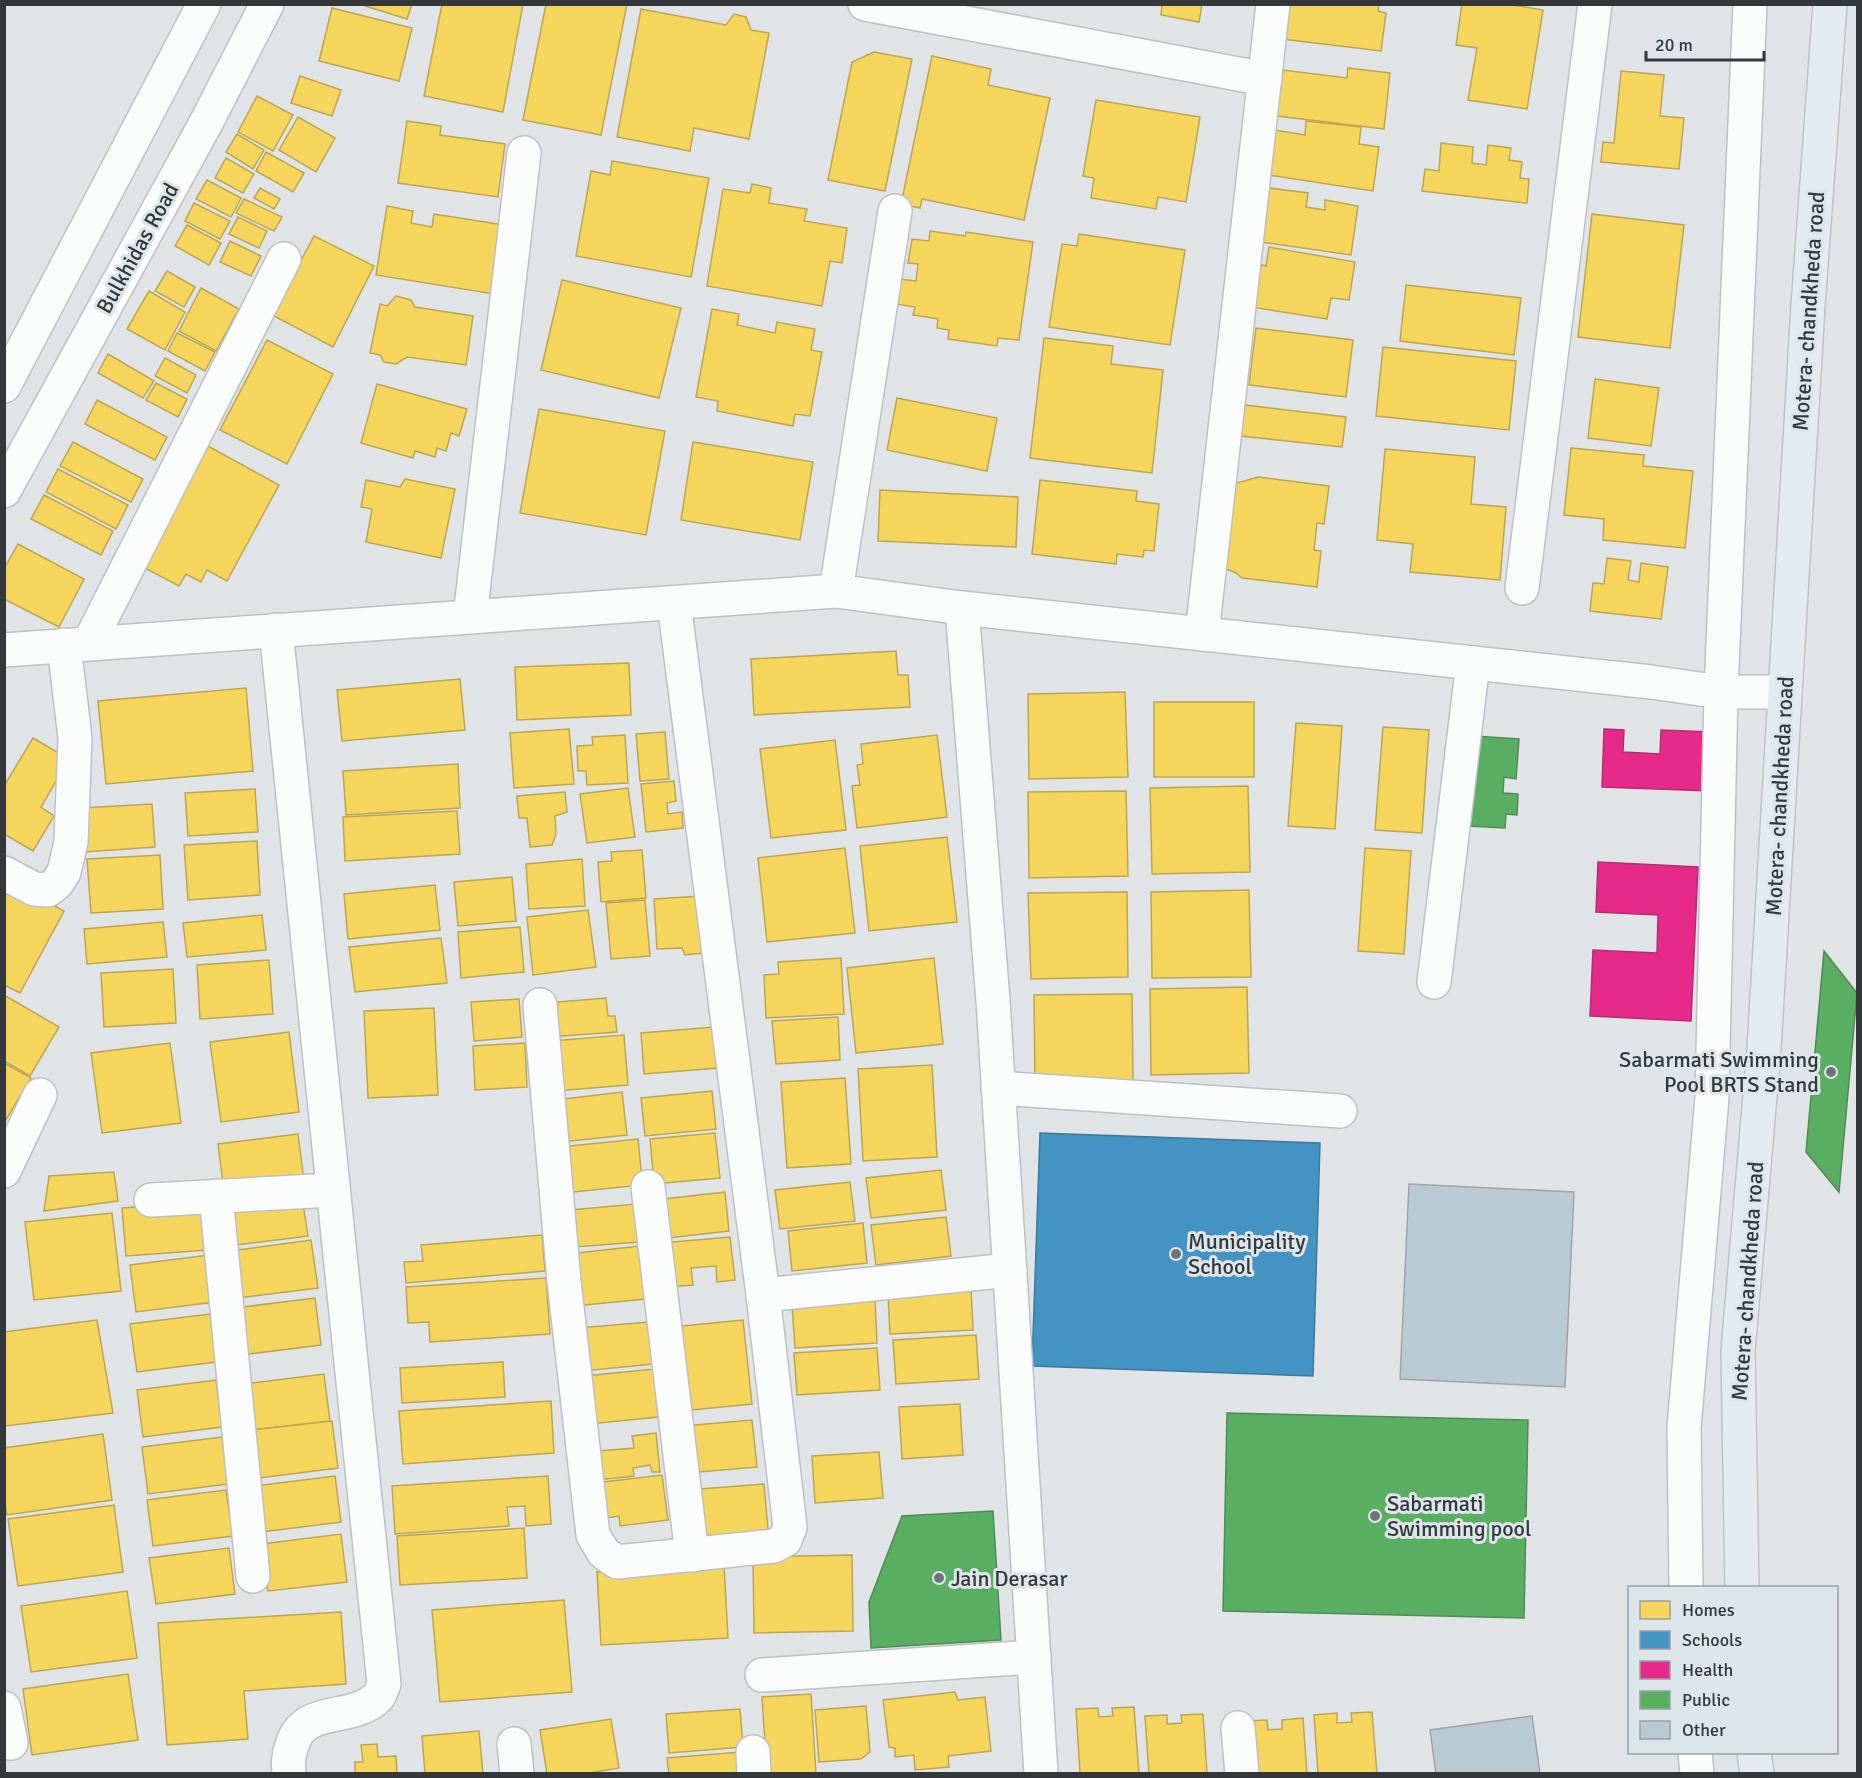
<svg xmlns="http://www.w3.org/2000/svg" width="1862" height="1778" viewBox="0 0 1862 1778" font-family="Signika,sans-serif">
	<style>
		.homes { fill: #f6d55c; stroke: #bca652; stroke-width: 1.5 }
		.schools { fill: #4393c3; stroke: #3f789a; stroke-width: 1.5 }
		.health { fill: #e7298a; stroke: #b22e72; stroke-width: 1.5 }
		.public { fill: #5aae61; stroke: #4f8b55; stroke-width: 1.5 }
		.building { fill: #b9cad4; stroke: #a1a4a6; stroke-width: 1.5 }
		.lines { fill: none; stroke-linecap: round; stroke-linejoin: round }
		.minor-casing { stroke: #bdc1c3; stroke-width: 36 }
		.major-casing { stroke: #c0c2c4; stroke-width: 36 }
		.minor { stroke: #fafbfb; stroke-width: 33 }
		.major { stroke: #e3ebef; stroke-width: 33 }
		.poi-dot { fill: #717476; stroke: #dce5ea; stroke-width: 2 }
		.labels { text-anchor: middle; stroke-width: 6; stroke-linejoin: round; paint-order: stroke }
		.street-label { font-size: 22px; fill: #35383a; stroke: #dce5ea }
		.poi-label { font-size: 22px; fill: #35383a; stroke: #dce5ea; text-anchor: start }
	</style>
	<rect width="100%" height="100%" fill="#e0e4e6"/>
	<g class="homes">
		<polygon points="359,4 412,4 407,19"/>
		<polygon points="442,4 523,4 503,112 424,96"/>
		<polygon points="546,4 627,4 601,135 523,120"/>
		<polygon points="1156,4 1202,4 1199,22 1161,15 1162,6"/>
		<polygon points="1278,4 1379,4 1378,11 1386,13 1381,51 1274,38"/>
		<polygon points="1462,4 1507,4 1543,10 1527,109 1468,100 1477,48 1456,45"/>
		<polygon points="332,8 412,28 399,81 319,61"/>
		<polygon points="641,9 726,25 734,14 746,17 751,30 769,33 749,139 694,128 690,151 617,137"/>
		<polygon points="874,52 912,59 885,191 828,180 852,62"/>
		<polygon points="932,56 991,69 988,85 1050,98 1024,220 922,199 920,208 901,204"/>
		<polygon points="1348,68 1390,73 1384,129 1277,116 1283,70 1347,78"/>
		<polygon points="1621,71 1664,75 1660,116 1684,118 1679,169 1601,162 1603,142 1614,143"/>
		<polygon points="300,76 341,90 332,116 291,103"/>
		<polygon points="257,96 293,115 273,151 238,132"/>
		<polygon points="1096,100 1200,117 1186,202 1158,197 1156,209 1091,198 1094,178 1083,176"/>
		<polygon points="298,117 335,138 316,172 279,150"/>
		<polygon points="407,121 441,126 440,135 505,144 498,197 398,183"/>
		<polygon points="1306,121 1361,127 1359,144 1379,147 1373,191 1268,175 1275,130 1305,135"/>
		<polygon points="237,134 264,150 253,169 226,152"/>
		<polygon points="1441,143 1473,147 1472,163 1486,165 1488,145 1511,148 1509,160 1522,162 1520,178 1529,179 1527,203 1422,191 1425,169 1439,171"/>
		<polygon points="266,152 304,173 293,192 256,171"/>
		<polygon points="226,158 254,174 243,193 215,178"/>
		<polygon points="612,161 709,178 691,277 576,256 591,171 610,175"/>
		<polygon points="207,180 241,198 231,217 196,199"/>
		<polygon points="752,184 771,188 769,203 807,209 804,221 847,228 842,263 830,261 822,306 707,286 723,189 750,193"/>
		<polygon points="260,188 280,199 274,209 254,198"/>
		<polygon points="1269,188 1308,193 1306,207 1325,210 1325,200 1358,206 1351,255 1261,242"/>
		<polygon points="244,199 282,217 274,231 236,213"/>
		<polygon points="194,203 230,221 220,239 185,221"/>
		<polygon points="387,206 413,211 411,223 432,227 434,214 504,225 494,294 376,275"/>
		<polygon points="1592,214 1684,225 1670,348 1578,337"/>
		<polygon points="238,217 267,231 259,248 229,234"/>
		<polygon points="187,225 221,243 209,265 175,246"/>
		<polygon points="930,231 965,236 966,232 1033,242 1019,340 998,338 997,346 948,339 949,330 937,328 938,319 913,315 915,307 896,304 900,279 916,281 918,264 908,263 912,239 929,241"/>
		<polygon points="1079,234 1185,250 1170,345 1049,327 1062,244 1077,246"/>
		<polygon points="314,236 374,266 333,347 272,315"/>
		<polygon points="230,241 261,256 251,276 220,262"/>
		<polygon points="1269,247 1355,262 1349,300 1331,298 1327,319 1251,307 1258,264 1266,266"/>
		<polygon points="167,271 195,287 184,307 155,291"/>
		<polygon points="562,280 681,308 659,398 541,370"/>
		<polygon points="1406,285 1521,298 1514,355 1400,341"/>
		<polygon points="201,288 239,309 216,351 179,331"/>
		<polygon points="149,291 185,312 165,350 127,329"/>
		<polygon points="396,296 411,300 415,307 473,316 466,365 407,357 396,364 384,362 380,355 370,353 380,304 387,306"/>
		<polygon points="712,309 739,314 737,325 775,333 777,322 815,329 811,350 822,352 810,416 795,414 793,426 717,411 718,401 696,397"/>
		<polygon points="1256,328 1353,340 1346,397 1249,385"/>
		<polygon points="177,333 215,352 205,371 168,351"/>
		<polygon points="1044,338 1113,346 1111,364 1163,370 1152,473 1030,458"/>
		<polygon points="267,340 333,374 287,464 220,430"/>
		<polygon points="1383,347 1516,361 1509,430 1376,416"/>
		<polygon points="108,354 154,381 143,398 98,373"/>
		<polygon points="165,358 196,375 187,393 155,376"/>
		<polygon points="1595,379 1659,388 1651,446 1588,438"/>
		<polygon points="156,383 187,399 178,417 146,400"/>
		<polygon points="377,384 467,409 459,436 451,433 446,451 437,448 435,457 415,451 413,458 361,443"/>
		<polygon points="897,398 997,418 987,471 887,450"/>
		<polygon points="97,400 167,437 155,460 85,424"/>
		<polygon points="1245,405 1346,417 1342,447 1241,436"/>
		<polygon points="539,409 665,431 646,535 520,513"/>
		<polygon points="73,442 143,479 131,502 60,466"/>
		<polygon points="693,442 813,462 800,540 681,520"/>
		<polygon points="206,445 279,485 227,581 207,570 201,582 186,574 179,586 141,566"/>
		<polygon points="1571,448 1644,455 1643,466 1693,471 1685,548 1603,540 1604,519 1564,515"/>
		<polygon points="1385,449 1475,457 1471,504 1506,507 1500,580 1410,572 1413,544 1377,540"/>
		<polygon points="58,469 128,505 116,529 46,492"/>
		<polygon points="1258,477 1329,486 1324,524 1317,523 1314,550 1321,551 1317,587 1242,578 1236,573 1214,564 1223,487"/>
		<polygon points="405,479 455,489 441,558 366,542 372,509 361,507 366,480 400,487"/>
		<polygon points="1040,480 1137,491 1136,501 1159,504 1154,551 1144,550 1143,557 1117,554 1116,564 1032,554"/>
		<polygon points="880,490 1018,497 1016,547 878,541"/>
		<polygon points="44,495 113,531 101,555 31,519"/>
		<polygon points="18,544 84,579 59,627 4,599 4,569"/>
		<polygon points="1607,558 1631,561 1628,580 1639,582 1641,563 1668,567 1661,619 1590,611 1593,583 1604,584"/>
		<polygon points="896,651 898,675 908,675 910,707 754,715 751,659"/>
		<polygon points="629,663 631,715 517,720 515,667"/>
		<polygon points="460,679 465,730 342,741 337,690"/>
		<polygon points="246,688 253,771 106,784 98,701"/>
		<polygon points="1125,692 1128,777 1029,779 1028,694"/>
		<rect x="1154" y="702" width="100" height="75"/>
		<polygon points="1296,723 1342,726 1335,829 1288,826"/>
		<polygon points="1383,727 1429,730 1422,833 1375,830"/>
		<polygon points="569,729 574,784 514,788 510,733"/>
		<polygon points="665,732 669,779 640,781 636,734"/>
		<polygon points="625,735 628,783 587,785 586,771 578,771 577,746 593,745 592,737"/>
		<polygon points="937,735 947,817 857,828 852,786 860,785 857,765 863,764 861,744"/>
		<polygon points="33,738 69,759 41,807 54,816 33,851 4,834 4,786"/>
		<polygon points="835,740 846,830 771,838 760,749"/>
		<polygon points="458,764 460,808 346,815 343,771"/>
		<polygon points="674,781 676,801 667,803 668,814 682,812 683,828 646,832 641,784"/>
		<polygon points="1248,786 1250,872 1152,874 1150,788"/>
		<polygon points="628,788 635,837 587,843 580,794"/>
		<polygon points="255,789 258,832 188,836 185,793"/>
		<polygon points="1126,791 1128,876 1029,878 1028,792"/>
		<polygon points="565,792 567,812 555,816 556,834 552,845 530,847 527,818 519,818 517,796"/>
		<polygon points="152,804 155,847 85,852 82,808"/>
		<polygon points="457,811 460,854 345,861 343,817"/>
		<polygon points="947,837 957,922 869,931 860,846"/>
		<polygon points="257,841 260,895 188,900 184,845"/>
		<polygon points="845,848 855,933 767,942 758,858"/>
		<polygon points="1365,848 1411,851 1404,954 1358,951"/>
		<polygon points="642,850 646,898 601,902 598,862 612,861 611,852"/>
		<polygon points="160,855 163,909 91,913 87,859"/>
		<polygon points="582,859 585,906 529,909 526,864"/>
		<polygon points="512,877 516,921 458,926 454,882"/>
		<polygon points="4,879 64,911 20,993 4,985"/>
		<polygon points="435,885 440,930 348,939 344,894"/>
		<polygon points="1249,890 1251,977 1152,978 1151,892"/>
		<polygon points="1127,892 1128,977 1031,979 1028,893"/>
		<polygon points="701,896 704,953 685,955 682,948 657,949 654,899"/>
		<polygon points="645,900 650,956 611,959 606,903"/>
		<polygon points="588,910 596,967 533,975 527,917"/>
		<polygon points="262,915 266,950 187,957 183,923"/>
		<polygon points="163,922 167,957 87,964 84,929"/>
		<polygon points="520,927 524,972 461,978 458,932"/>
		<polygon points="441,938 447,983 355,992 349,947"/>
		<polygon points="841,958 844,1014 766,1018 764,975 779,974 778,962"/>
		<polygon points="934,958 943,1044 856,1053 847,968"/>
		<polygon points="269,960 273,1014 200,1019 197,965"/>
		<polygon points="173,969 176,1023 104,1027 101,973"/>
		<polygon points="1247,987 1249,1073 1151,1075 1150,989"/>
		<polygon points="1132,994 1133,1080 1035,1081 1034,995"/>
		<polygon points="4,995 59,1027 30,1076 4,1061"/>
		<polygon points="606,998 608,1016 615,1016 617,1032 548,1037 546,1003"/>
		<polygon points="519,999 522,1037 474,1041 471,1002"/>
		<polygon points="434,1008 438,1095 368,1098 364,1011"/>
		<polygon points="838,1017 840,1060 776,1064 772,1021"/>
		<polygon points="715,1027 718,1068 644,1074 641,1033"/>
		<polygon points="289,1032 299,1112 221,1122 210,1042"/>
		<polygon points="624,1035 628,1085 555,1091 551,1041"/>
		<polygon points="170,1043 181,1123 102,1133 91,1053"/>
		<polygon points="525,1043 527,1087 475,1090 473,1046"/>
		<polygon points="4,1063 31,1078 4,1123"/>
		<polygon points="932,1065 937,1157 863,1161 858,1069"/>
		<polygon points="845,1078 851,1164 787,1168 781,1082"/>
		<polygon points="712,1091 716,1129 645,1136 641,1098"/>
		<polygon points="622,1092 627,1135 561,1142 556,1100"/>
		<polygon points="715,1133 720,1178 654,1184 650,1139"/>
		<polygon points="298,1134 304,1181 224,1191 218,1144"/>
		<polygon points="638,1139 642,1179 631,1186 564,1193 560,1147"/>
		<polygon points="941,1170 946,1210 871,1218 866,1178"/>
		<polygon points="114,1172 118,1201 44,1211 49,1176"/>
		<polygon points="850,1182 855,1221 780,1229 775,1190"/>
		<polygon points="725,1192 729,1231 668,1238 663,1199"/>
		<polygon points="302,1197 308,1236 228,1246 224,1204"/>
		<polygon points="204,1202 208,1250 126,1256 122,1208"/>
		<polygon points="636,1204 639,1242 574,1247 570,1210"/>
		<polygon points="112,1213 121,1291 34,1300 25,1222"/>
		<polygon points="946,1217 951,1256 876,1265 871,1225"/>
		<polygon points="863,1223 867,1263 792,1271 788,1231"/>
		<polygon points="542,1235 545,1271 406,1283 404,1262 423,1261 421,1245"/>
		<polygon points="730,1237 735,1280 717,1282 716,1266 691,1268 693,1285 667,1287 662,1243"/>
		<polygon points="311,1240 318,1288 238,1298 231,1251"/>
		<polygon points="639,1246 645,1299 575,1306 569,1254"/>
		<polygon points="209,1255 215,1302 136,1312 130,1265"/>
		<polygon points="546,1278 550,1334 430,1342 429,1322 408,1323 406,1287"/>
		<polygon points="971,1287 973,1330 890,1334 888,1293"/>
		<polygon points="315,1298 321,1345 241,1355 235,1308"/>
		<polygon points="875,1300 877,1343 795,1348 792,1305"/>
		<polygon points="210,1314 216,1362 137,1372 130,1324"/>
		<polygon points="97,1320 113,1413 5,1426 4,1332"/>
		<polygon points="743,1320 752,1404 681,1411 672,1327"/>
		<polygon points="649,1322 653,1364 583,1371 578,1328"/>
		<polygon points="976,1335 979,1379 896,1384 893,1340"/>
		<polygon points="877,1348 880,1390 797,1395 794,1353"/>
		<polygon points="503,1362 505,1397 402,1403 400,1368"/>
		<polygon points="654,1369 658,1417 589,1424 585,1376"/>
		<polygon points="324,1374 330,1421 251,1430 245,1384"/>
		<polygon points="216,1380 222,1427 143,1437 137,1390"/>
		<polygon points="551,1401 554,1453 403,1464 399,1411"/>
		<polygon points="960,1404 963,1455 902,1459 899,1407"/>
		<polygon points="752,1420 757,1467 687,1473 683,1426"/>
		<polygon points="332,1421 338,1468 259,1478 252,1430"/>
		<polygon points="656,1433 660,1472 652,1472 650,1465 633,1468 634,1476 588,1481 598,1451 634,1448 632,1436"/>
		<polygon points="103,1434 112,1500 7,1515 4,1498 4,1448"/>
		<polygon points="222,1437 228,1484 148,1494 142,1447"/>
		<polygon points="879,1452 883,1498 815,1503 812,1456"/>
		<polygon points="662,1475 668,1520 620,1526 619,1516 607,1518 603,1482"/>
		<polygon points="335,1476 341,1522 262,1532 255,1486"/>
		<polygon points="548,1476 551,1524 526,1526 525,1506 507,1507 509,1526 395,1534 392,1486"/>
		<polygon points="764,1484 768,1530 737,1543 736,1533 691,1537 687,1490"/>
		<polygon points="226,1490 233,1536 153,1546 147,1500"/>
		<polygon points="114,1505 123,1572 18,1586 8,1519"/>
		<polygon points="524,1528 527,1578 400,1585 397,1536"/>
		<polygon points="341,1534 347,1582 268,1591 262,1544"/>
		<polygon points="229,1548 235,1594 156,1604 149,1558"/>
		<polygon points="852,1555 853,1631 754,1633 753,1557"/>
		<polygon points="724,1565 728,1638 601,1645 597,1572"/>
		<polygon points="127,1591 137,1658 31,1672 21,1606"/>
		<polygon points="564,1600 572,1692 440,1702 432,1610"/>
		<polygon points="341,1612 346,1684 244,1691 248,1739 167,1745 158,1623"/>
		<polygon points="128,1674 138,1740 32,1755 23,1689"/>
		<polygon points="955,1692 958,1700 985,1697 991,1751 948,1756 949,1767 915,1770 914,1755 895,1757 895,1748 889,1747 883,1700"/>
		<polygon points="811,1694 816,1774 767,1774 762,1697"/>
		<polygon points="866,1706 870,1752 861,1759 819,1762 815,1710"/>
		<polygon points="1134,1707 1139,1774 1080,1774 1076,1709 1098,1708 1099,1717 1113,1716 1112,1708"/>
		<polygon points="740,1709 743,1747 669,1753 666,1714"/>
		<polygon points="1372,1712 1377,1774 1318,1774 1314,1715 1337,1713 1337,1723 1352,1722 1351,1713"/>
		<polygon points="1203,1714 1207,1774 1149,1774 1145,1716 1167,1715 1167,1724 1182,1723 1181,1715"/>
		<polygon points="1303,1718 1307,1774 1249,1774 1245,1721 1267,1720 1268,1730 1282,1729 1282,1720"/>
		<polygon points="611,1719 619,1768 583,1774 547,1774 540,1730"/>
		<polygon points="479,1731 483,1774 425,1774 422,1736"/>
		<polygon points="377,1744 378,1757 396,1756 397,1774 345,1774 355,1773 355,1762 363,1762 361,1745"/>
		<polygon points="741,1752 743,1774 669,1774 667,1758"/>
	</g>
	<polygon class="schools" points="1040,1133 1320,1143 1313,1376 1032,1366"/>
	<g class="health">
		<polygon points="1604,729 1624,730 1623,752 1660,754 1661,730 1713,732 1710,791 1602,787"/>
		<polygon points="1598,862 1698,867 1691,1021 1590,1016 1593,950 1657,953 1658,915 1596,912"/>
	</g>
	<g class="public">
		<polygon points="1474,736 1519,739 1516,779 1504,777 1503,793 1518,794 1517,815 1506,814 1505,828 1468,826"/>
		<polygon points="1824,951 1857,993 1839,1192 1806,1152"/>
		<polygon points="1227,1413 1528,1420 1524,1618 1223,1611"/>
		<polygon points="993,1511 1001,1640 871,1648 869,1602 902,1516"/>
	</g>
	<g class="building">
		<polygon points="1409,1184 1574,1192 1565,1387 1400,1379"/>
		<polygon points="1532,1716 1540,1774 1436,1774 1430,1730"/>
	</g>
	<g class="lines">
		<g class="minor-casing">
			<g id="minor">
				<polyline points="865,4 1265,79"/>
				<polyline points="4,386 204,4"/>
				<polyline points="4,491 207,121 267,4"/>
				<polyline points="1522,588 1595,4"/>
				<polyline points="836,591 895,211"/>
				<polyline points="962,608 993,1001 1041,1774"/>
				<polyline points="470,617 524,153"/>
				<path d="M276 630 384 1684C382 1688 381 1693 378 1697 352 1723 304 1704 292 1745 288 1756 288 1763 289 1774"/>
				<polyline points="1202,634 1273,4"/>
				<polyline points="89,643 284,259"/>
				<polyline points="4,650 836,591 962,608 1651,682 1721,692 1785,692"/>
				<polyline points="4,873 34,889 48,890 57,883 64,872 71,842 75,738 64,645"/>
				<polyline points="1434,982 1473,663"/>
				<polyline points="540,1005 564,1281 593,1535 604,1553 617,1562 774,1546 785,1540 790,1527 763,1295 674,603"/>
				<polyline points="998,1088 1340,1111"/>
				<polyline points="4,1171 40,1095"/>
				<polyline points="648,1187 692,1555"/>
				<polyline points="216,1196 253,1576"/>
				<polyline points="151,1200 333,1190"/>
				<polyline points="763,1295 1010,1270"/>
				<polyline points="1686,1588 1684,1428 1712,1097 1721,692 1750,4"/>
				<polyline points="762,1675 1034,1657"/>
				<polyline points="4,1708 11,1743"/>
				<polyline points="1238,1728 1242,1774"/>
				<polyline points="514,1744 517,1774"/>
				<polyline points="753,1752 754,1774"/>
				<polyline points="1695,1752 1697,1774"/>
			</g>
		</g>
		<g class="major-casing">
			<g id="major">
				<polyline points="1742,1588 1738,1351 1764,1049 1808,306 1830,4"/>
				<polyline points="1754,1752 1757,1774"/>
			</g>
		</g>
		<use href="#minor" class="minor"/>
		<use href="#major" class="major"/>
	</g>
	<g class="poi-dot">
		<circle cx="1831" cy="1072" r="6"/>
		<circle cx="1176" cy="1254" r="6"/>
		<circle cx="1375" cy="1516" r="6"/>
		<circle cx="939" cy="1578" r="6"/>
	</g>
	<g class="labels">
		<g class="street-label">
			<text transform="translate(137 248) rotate(-61)" y="8">Bulkhidas Road</text>
			<text transform="translate(1808 311) rotate(-86)" y="8">Motera- chandkheda road</text>
			<text transform="translate(1779 796) rotate(-87)" y="8">Motera- chandkheda road</text>
			<text transform="translate(1747 1281) rotate(-86)" y="8">Motera- chandkheda road</text>
		</g>
		<g class="poi-label">
			<text x="1819" y="1067" text-anchor="end">Sabarmati Swimming<tspan x="1819" dy="25">Pool BRTS Stand</tspan></text>
			<text x="1188" y="1249">Municipality<tspan x="1188" dy="25">School</tspan></text>
			<text x="1387" y="1511">Sabarmati<tspan x="1387" dy="25">Swimming pool</tspan></text>
			<text x="951" y="1586">Jain Derasar</text>
		</g>
	</g>
	<rect width="1862" height="1778" fill="none" stroke="#35383a" stroke-width="12"/>
	<rect x="1628" y="1586" width="210" height="168" fill="#dce5ea" stroke="#99a0a4" stroke-width="1.5"/>
	<rect x="1640" y="1601" width="30" height="18" fill="#f6d55c" stroke="#99a0a4" stroke-width="1.5"/>
	<text x="1682" y="1616" font-size="18" fill="#35383a">Homes</text>
	<rect x="1640" y="1631" width="30" height="18" fill="#4393c3" stroke="#99a0a4" stroke-width="1.5"/>
	<text x="1682" y="1646" font-size="18" fill="#35383a">Schools</text>
	<rect x="1640" y="1661" width="30" height="18" fill="#e7298a" stroke="#99a0a4" stroke-width="1.5"/>
	<text x="1682" y="1676" font-size="18" fill="#35383a">Health</text>
	<rect x="1640" y="1691" width="30" height="18" fill="#5aae61" stroke="#99a0a4" stroke-width="1.5"/>
	<text x="1682" y="1706" font-size="18" fill="#35383a">Public</text>
	<rect x="1640" y="1721" width="30" height="18" fill="#b9cad4" stroke="#99a0a4" stroke-width="1.5"/>
	<text x="1682" y="1736" font-size="18" fill="#35383a">Other</text>
	<path d="M1646 51v9h118v-9" fill="none" stroke="#35383a" stroke-width="3"/>
	<text x="1655" y="51" font-size="18" fill="#35383a" stroke="#dce5ea" stroke-width="4.5" paint-order="stroke">20 m</text>
</svg>
